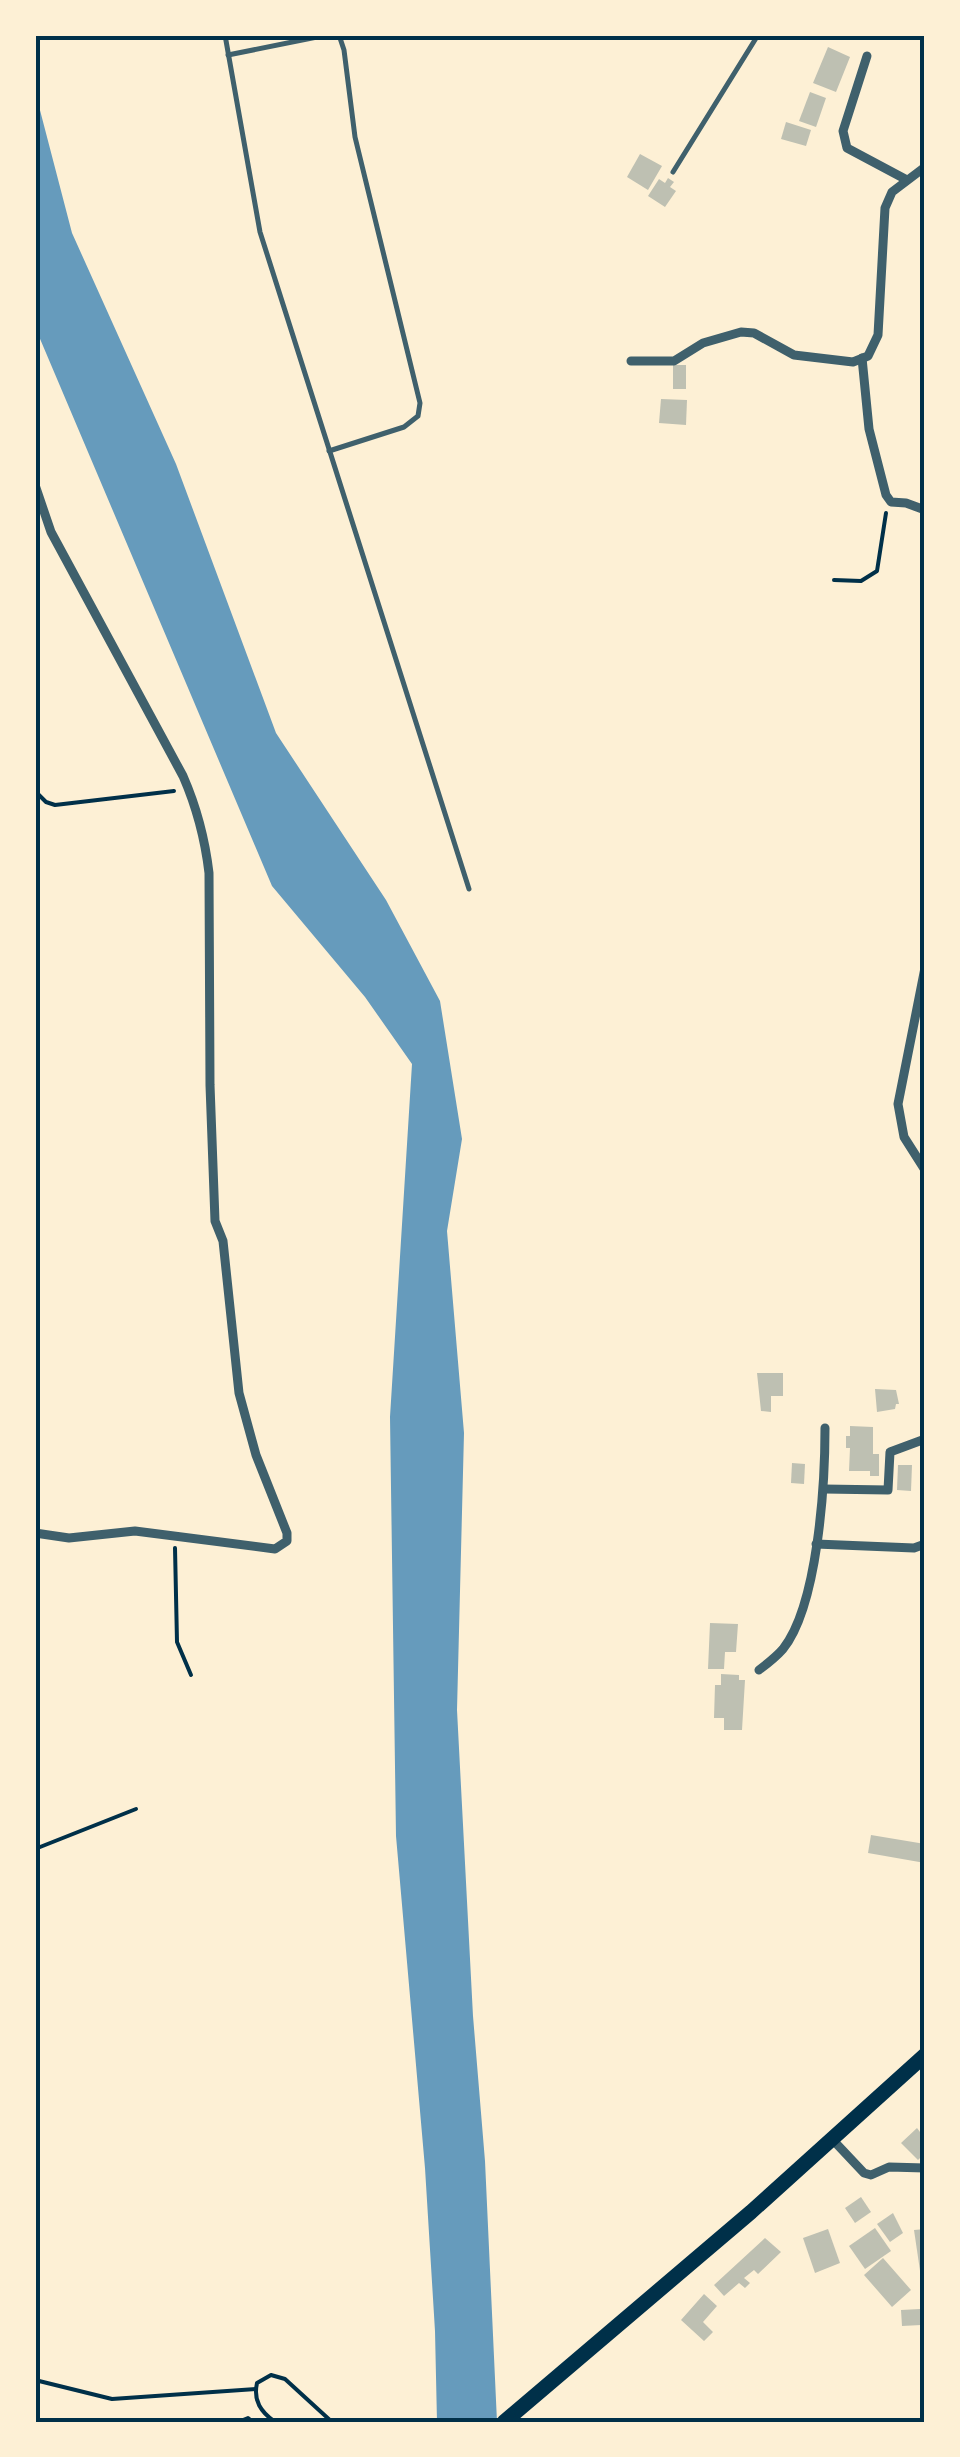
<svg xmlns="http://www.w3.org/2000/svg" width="960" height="2457" viewBox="0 0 960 2457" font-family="Mulish,sans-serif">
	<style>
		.water { fill: #669bbc }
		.building { fill: #bec0b2 }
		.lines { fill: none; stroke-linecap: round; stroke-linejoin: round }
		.path { stroke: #003049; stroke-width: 4 }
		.service { stroke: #3f606c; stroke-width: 5 }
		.minor { stroke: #3f606c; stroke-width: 9 }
		.trunk { stroke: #003049; stroke-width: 15 }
		.neatline { fill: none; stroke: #003049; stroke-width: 4 }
	</style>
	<rect width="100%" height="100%" fill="#fdf0d5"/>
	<polygon class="water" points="35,91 72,233 176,464 276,733 386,900 440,1001 462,1139 447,1231 464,1433 457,1710 473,2016 485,2161 497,2422 437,2422 435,2331 425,2168 396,1836 390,1417 412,1064 365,997 272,886 35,327"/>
	<g class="building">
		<polygon points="828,47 850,57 836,92 813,83"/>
		<polygon points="810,92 826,98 816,127 799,121"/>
		<polygon points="786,122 811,130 806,146 781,139"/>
		<polygon points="640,154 662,166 648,190 627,177"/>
		<polygon points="668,178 674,182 670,187 676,191 665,207 648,196 659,179 665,183"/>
		<rect x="673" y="365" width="13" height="24"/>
		<polygon points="661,399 687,400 686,425 659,423"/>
		<polygon points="757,1373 783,1373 783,1396 771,1396 771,1412 761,1411"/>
		<polygon points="875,1389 896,1390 899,1404 896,1404 895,1409 877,1412"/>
		<polygon points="850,1426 873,1427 873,1454 879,1454 879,1476 870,1476 870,1471 849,1471 850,1448 846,1448 846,1436 850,1436"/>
		<polygon points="792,1463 805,1464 804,1484 791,1483"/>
		<polygon points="898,1465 912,1465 911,1491 897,1490"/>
		<polygon points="710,1623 738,1624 736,1652 725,1652 724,1669 708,1669"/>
		<polygon points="721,1674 739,1675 739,1680 745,1680 742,1730 724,1730 724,1718 714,1718 715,1685 721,1685"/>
		<polygon points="871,1835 925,1844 925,1863 868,1853"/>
		<polygon points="925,2127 925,2153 918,2160 901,2143 917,2128 920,2132"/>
		<polygon points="861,2197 871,2212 855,2223 845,2208"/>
		<polygon points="893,2213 903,2233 890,2242 877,2224"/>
		<polygon points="875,2228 891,2251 865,2269 849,2246"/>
		<polygon points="828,2229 840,2263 815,2273 803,2238"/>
		<polygon points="925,2229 925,2290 923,2291 914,2230"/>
		<polygon points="765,2238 781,2252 758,2274 754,2270 744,2278 750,2283 745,2288 739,2283 724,2296 714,2285"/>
		<polygon points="883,2258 911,2290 892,2307 864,2275"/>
		<polygon points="704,2294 717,2306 703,2322 713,2332 704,2341 681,2320"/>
		<polygon points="920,2309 921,2325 902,2326 901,2310"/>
	</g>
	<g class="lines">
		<g class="path">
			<polyline points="834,580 861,581 877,571 886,513"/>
			<polyline points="35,791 46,802 55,805 174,791"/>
			<polyline points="175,1548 177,1642 191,1675"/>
			<polyline points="35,1849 136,1809"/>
			<polyline points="35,2380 112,2399 256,2389"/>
			<polyline points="238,2422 248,2418 253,2422"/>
			<path d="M275 2422C261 2412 253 2401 257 2383L271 2375 285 2379 332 2422"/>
		</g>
		<g class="service">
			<polyline points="225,35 260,232 469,889"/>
			<polyline points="228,55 327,35"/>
			<polyline points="673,172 758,35"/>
			<polyline points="329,451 404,427 418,416 420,403 355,137 344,50 339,35"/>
		</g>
		<g class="minor">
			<polyline points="867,56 843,131 847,148 907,180"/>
			<polyline points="862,358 869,429 886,495 891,502 906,503 925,510"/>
			<polyline points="631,361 674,361 703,343 741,332 754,333 794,355 853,362 868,356 878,335 885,208 892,192 925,167"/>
			<path d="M35 485 51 532 183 776C197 808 205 839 209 873L210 1085 215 1221 223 1241 239 1393 256 1455 287 1533V1541L275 1549 135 1531 69 1538 35 1533"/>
			<polyline points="925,968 898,1104 904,1137 925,1170"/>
			<polyline points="824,1489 888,1490 890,1452 925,1439"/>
			<polyline points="816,1544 914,1548 925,1544"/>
			<path d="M759 1670C767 1664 776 1657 783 1649 818 1605 825 1484 825 1428"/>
			<polyline points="832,2139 864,2173 871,2175 889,2167 925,2168"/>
		</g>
		<polyline class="trunk" points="504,2422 751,2212 925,2055"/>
	</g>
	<rect width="960" height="2457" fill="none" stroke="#fdf0d5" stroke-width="75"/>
	<rect x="38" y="38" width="884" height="2382" class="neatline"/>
</svg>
